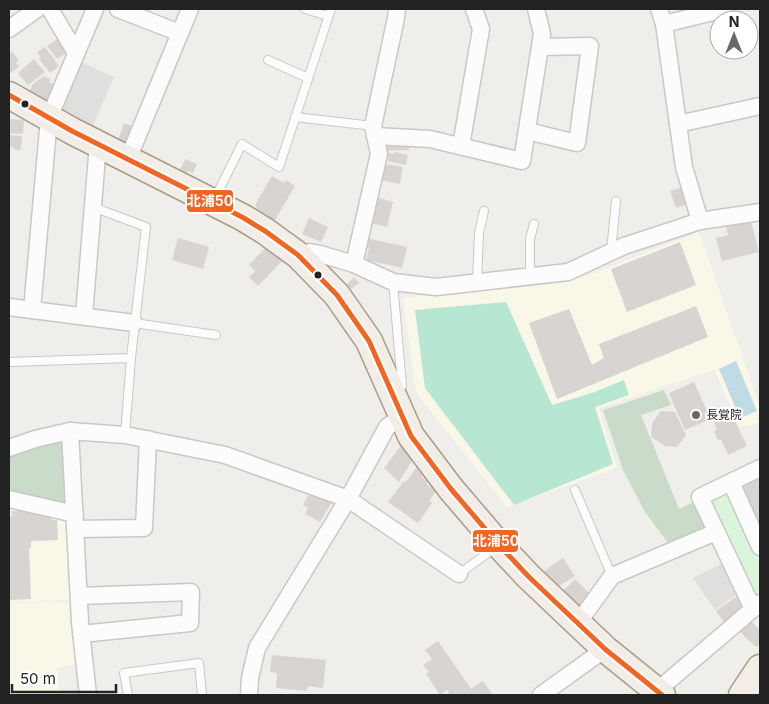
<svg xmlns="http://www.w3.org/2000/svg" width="769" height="704" viewBox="0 0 769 704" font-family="Inter,'Noto Sans JP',sans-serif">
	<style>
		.education { fill: #f8f7e8 }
		.cemetery { fill: #cadbca }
		.park { fill: #daf5da }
		.pitch { fill: #b7e6d2 }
		.parking { fill: #e0dfde }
		.water { fill: #bfdbe3 }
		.building { fill: #d7d4d2 }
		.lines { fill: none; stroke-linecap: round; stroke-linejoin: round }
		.service-casing { stroke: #c9c8c7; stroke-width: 10 }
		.minor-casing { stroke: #c9c8c7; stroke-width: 19 }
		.primary-casing { stroke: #a79c86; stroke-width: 29 }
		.service { stroke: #fdfcfc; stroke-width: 8 }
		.minor { stroke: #fdfcfc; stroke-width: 16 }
		.primary { stroke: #f3ede7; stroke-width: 26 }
		.bus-1-casing { stroke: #fff; stroke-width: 9 }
		.bus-1 { stroke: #f26522; stroke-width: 5 }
		.bus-dot { fill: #222; stroke: #fff; stroke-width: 2 }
		.poi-dot { fill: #6a6968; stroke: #fff; stroke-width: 2 }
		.labels { text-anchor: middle; stroke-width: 4; stroke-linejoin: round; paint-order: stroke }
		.poi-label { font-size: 12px; fill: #222; stroke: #fff; text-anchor: start }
		.line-badge { stroke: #fff; stroke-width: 2 }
		.badge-label { font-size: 14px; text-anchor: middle; font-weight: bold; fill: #fff }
	</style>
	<rect width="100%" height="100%" fill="#f0eeeb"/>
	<g class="education">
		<polygon points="699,232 760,407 760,422 740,428 714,370 599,408 617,468 507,507 416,393 403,298 584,277"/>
		<polygon points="9,503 67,520 72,600 9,602"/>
		<polygon points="72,602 76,664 57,668 60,695 9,695 9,603"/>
	</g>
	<g class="cemetery">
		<polygon points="664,390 671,405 641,415 679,509 698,500 711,528 671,547 645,512 623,470 603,410"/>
		<polygon points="62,437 67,442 69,505 10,493 9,453"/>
	</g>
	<polygon class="park" points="725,489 760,565 760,592 752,599 705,498"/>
	<polygon class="pitch" points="506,302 552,405 592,393 624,380 629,395 595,407 613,464 514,505 425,388 415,310"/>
	<g class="parking">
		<polygon points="78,61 114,77 92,128 60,111"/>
		<polygon points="727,561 742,591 715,610 693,578"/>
	</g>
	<polygon class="water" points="736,361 757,411 740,418 719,369"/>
	<g class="building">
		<polygon points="60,37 68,52 57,59 47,46"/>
		<polygon points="45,47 59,66 50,73 39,59 41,58 37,52"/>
		<polygon points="12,51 19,61 16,63 19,67 9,74 9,53"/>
		<polygon points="34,59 45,72 28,85 18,73"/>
		<polygon points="44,76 51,80 49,82 56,86 47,102 29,92 33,84"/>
		<polygon points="10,119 24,120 23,134 10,133"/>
		<polygon points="124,123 135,127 128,144 118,140"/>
		<polygon points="9,135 22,136 21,150 13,149 13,147 9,147"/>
		<polygon points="383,143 409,144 409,150 383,151"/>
		<polygon points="386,152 394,154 395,152 408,155 406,165 388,161 389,156 386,155"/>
		<polygon points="185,159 197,164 193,173 188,171 186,176 179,173"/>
		<polygon points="383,164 403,167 400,184 380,180"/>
		<polygon points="272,176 284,183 286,180 295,186 275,220 262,216 255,205"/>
		<polygon points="684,187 689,203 676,208 670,191"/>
		<polygon points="376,197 393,202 387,227 370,223"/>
		<polygon points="309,218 328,227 321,242 302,234"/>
		<polygon points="751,221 759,252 722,261 716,238 728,235 726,227"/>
		<polygon points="178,238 209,247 203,269 172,260"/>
		<polygon points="366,238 407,247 402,268 366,260 369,248 364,247"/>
		<polygon points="680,242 696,285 627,312 611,269"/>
		<polygon points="267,246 282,261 258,286 249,277 255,271 249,265"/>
		<polygon points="354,277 359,283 351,289 347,284"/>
		<polygon points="696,306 708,337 557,399 529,323 569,309 592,365 604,358 599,344"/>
		<polygon points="694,382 707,411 718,406 722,414 685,430 669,393"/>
		<polygon points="661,411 675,412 686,435 677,447 665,446 651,437 652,423"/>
		<polygon points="730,411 747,446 728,455 721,439 718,440 714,431 717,429 712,419"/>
		<polygon points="402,444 413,459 399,482 384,468"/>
		<polygon points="416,468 424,474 422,477 428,482 426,484 436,491 429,501 432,503 418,523 388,502 404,481 406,482"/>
		<polygon points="760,475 760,534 739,488 742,487 740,483"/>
		<polygon points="312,489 333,500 320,522 305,514 308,508 303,505"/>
		<polygon points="34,510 34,514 42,513 42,517 51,517 52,520 57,520 58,540 31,541 31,548 29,549 31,599 9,600 9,516 12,516 11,511"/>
		<polygon points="563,558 575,576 557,587 544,571"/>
		<polygon points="575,579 592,596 585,603 583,602 579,606 563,591"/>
		<polygon points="739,595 747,607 726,624 716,611"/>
		<polygon points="750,620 760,630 760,644 756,647 739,631"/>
		<polygon points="438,641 471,689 483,681 493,695 450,695 447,690 440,695 426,674 429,672 423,665 432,659 425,650"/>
		<polygon points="272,655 326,660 323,688 308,686 307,691 276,688 277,673 270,672"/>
	</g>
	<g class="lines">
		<g class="service-casing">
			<g id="service">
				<polyline points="305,9 328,16"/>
				<polyline points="268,60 308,78"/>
				<polyline points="295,117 373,126"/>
				<polyline points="215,198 242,144 279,167 331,9"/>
				<polyline points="611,251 616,201"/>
				<polyline points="530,277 530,239 534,224"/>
				<polyline points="393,282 402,386 399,389"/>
				<polyline points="477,282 479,233 484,211"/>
				<polyline points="134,323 216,335"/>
				<polyline points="9,362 131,358 146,227 93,207"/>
				<polyline points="125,435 131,358"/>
				<polyline points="575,490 612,576"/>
				<polyline points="459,574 496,547"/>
				<polyline points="128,695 124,673 199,663 202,695"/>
			</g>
		</g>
		<g class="minor-casing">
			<g id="minor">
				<polyline points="50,9 76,53"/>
				<polyline points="118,9 180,33"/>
				<polyline points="659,9 664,24 684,167 700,221"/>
				<polyline points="664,24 725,9"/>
				<polyline points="9,29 37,9"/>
				<polyline points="678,124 760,106"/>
				<polyline points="527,131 577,143 590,46 540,47"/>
				<polyline points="375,136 430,139 522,161 542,34 536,9"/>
				<polyline points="461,146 481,29 474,9"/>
				<polyline points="128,159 190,9"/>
				<polyline points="298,255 310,252 320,254 354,264 393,282 436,287 568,272 624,246 700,221 760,212"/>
				<polyline points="354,264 379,154 373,126 396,18 397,9"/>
				<polyline points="9,307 134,323"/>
				<polyline points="32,310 49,118 95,9"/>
				<polyline points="84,315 98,144"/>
				<polyline points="70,431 80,622 88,695"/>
				<polyline points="9,448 35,439 70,431 125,435 225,455 348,499 459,574"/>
				<polyline points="731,482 760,547"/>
				<polyline points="9,499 75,514"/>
				<polyline points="75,529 144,528 148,439"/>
				<polyline points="79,596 191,592 190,623 81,634"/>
				<polyline points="753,609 700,497 760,468"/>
				<polyline points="578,623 612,576 716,532"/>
				<polyline points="249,695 250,678 257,648 348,499 387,427 402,416"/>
				<polyline points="541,695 605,649"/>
				<polyline points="652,695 760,603"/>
			</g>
		</g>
		<g class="primary-casing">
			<g id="primary">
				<polyline points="9,95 72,131 242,217 265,231 298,255 337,295 369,341 411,436 451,489 499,545 528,576 605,649 662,695"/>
				<polyline points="742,695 760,668"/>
			</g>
		</g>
		<use href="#service" class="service"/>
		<use href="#minor" class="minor"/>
		<use href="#primary" class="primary"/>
		<g class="bus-1-casing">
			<polyline id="bus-1" points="9,95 72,131 242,217 265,231 298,255 337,295 369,341 411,436 451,489 499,545 528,576 605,649 662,695"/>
		</g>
		<use href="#bus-1" class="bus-1"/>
	</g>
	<g class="bus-dot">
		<circle cx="25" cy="104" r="4.5"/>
		<circle cx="318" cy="275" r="4.5"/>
	</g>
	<circle class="poi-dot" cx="696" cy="415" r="5"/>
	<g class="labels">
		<g class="poi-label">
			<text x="706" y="419">長覚院</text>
		</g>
	</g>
	<g class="line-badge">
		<rect x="186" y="189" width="48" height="24" rx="5" fill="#f26522"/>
		<rect x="472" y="529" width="47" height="24" rx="5" fill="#f26522"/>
	</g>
	<g class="badge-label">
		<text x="210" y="206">北浦50</text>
		<text x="496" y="546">北浦50</text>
	</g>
	<rect width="769" height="704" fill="none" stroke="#222222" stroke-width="20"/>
	<g transform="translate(734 35)"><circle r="24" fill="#ffffff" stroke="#a7a7a7"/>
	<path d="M0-4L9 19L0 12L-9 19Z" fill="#6a6968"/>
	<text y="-8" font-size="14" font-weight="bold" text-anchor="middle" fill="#222222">N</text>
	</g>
	<path d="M12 684v8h104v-8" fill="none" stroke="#222222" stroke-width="2.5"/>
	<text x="20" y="684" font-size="15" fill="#222222" stroke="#ffffff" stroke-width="4" paint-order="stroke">50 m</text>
</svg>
